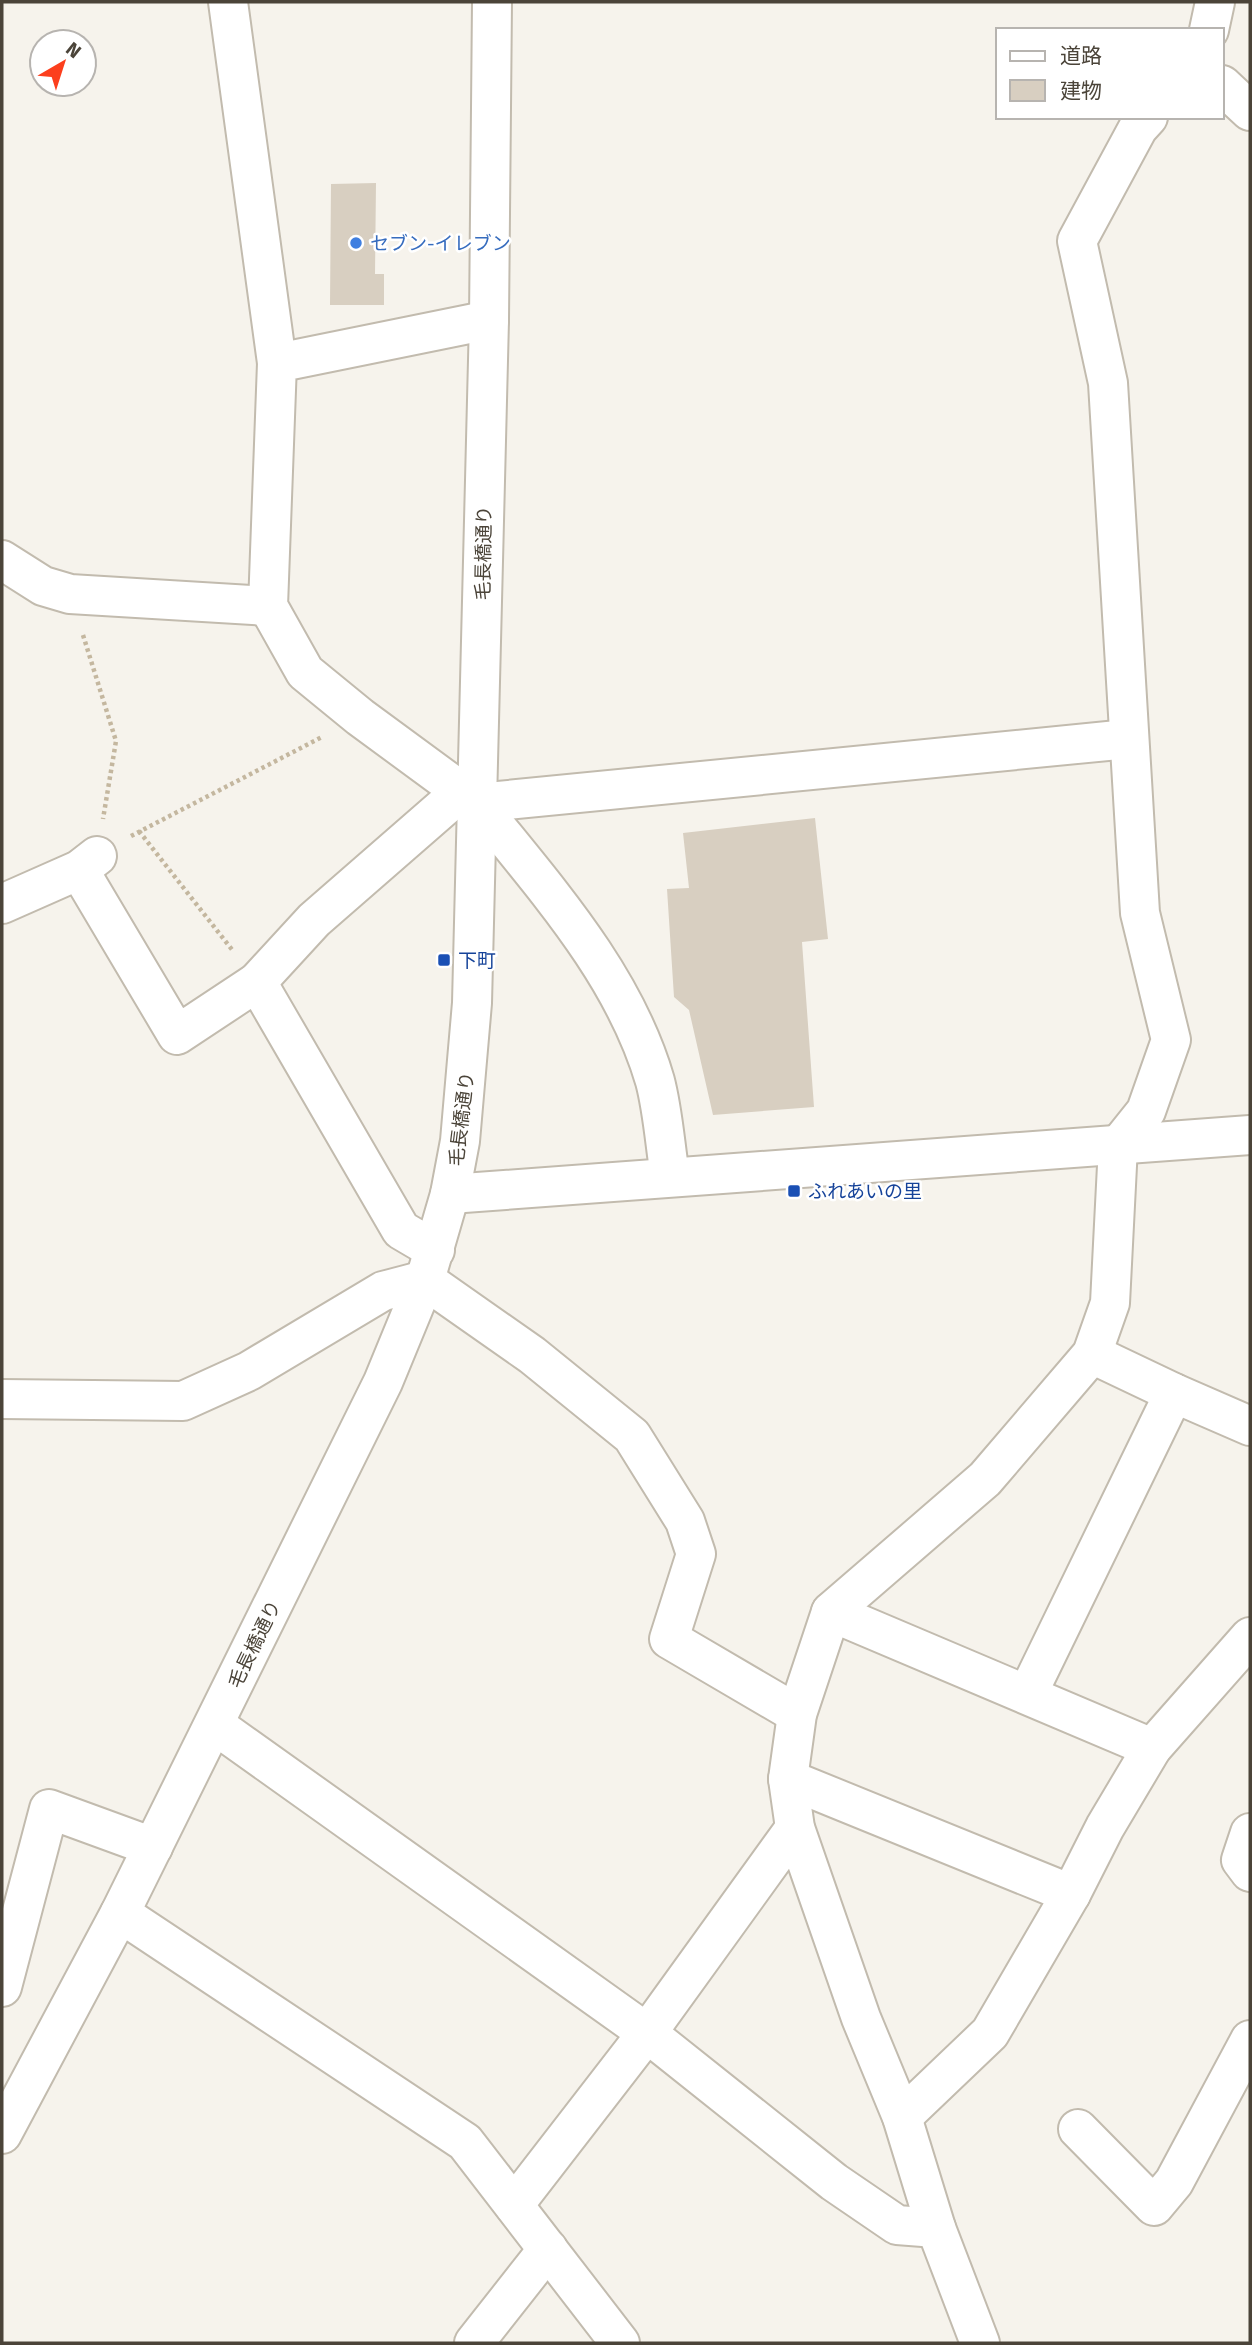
<svg xmlns="http://www.w3.org/2000/svg" width="1252" height="2345" viewBox="0 0 1252 2345" font-family="'Fira Sans','Noto Sans JP',sans-serif">
	<style>
		.building { fill: #d8cfc1 }
		.lines { fill: none; stroke-linecap: round; stroke-linejoin: round }
		.minor-casing { stroke: #c2bbae; stroke-width: 42 }
		.path { stroke: #c4b79f; stroke-width: 4.5; stroke-dasharray: 3.5 3.5; stroke-linecap: butt }
		.minor { stroke: #fff; stroke-width: 38 }
		.shop-dot { fill: #3f7fe0; stroke: #fff; stroke-width: 2.5 }
		.transit-dot { fill: #1a4fb4; stroke: #fff; stroke-width: 2.5 }
		.labels { text-anchor: middle; stroke-width: 5; stroke-linejoin: round; paint-order: stroke }
		.shop-label { font-size: 19px; fill: #366cbe; stroke: #fff; text-anchor: start }
		.street-label { font-size: 19px; fill: #4b4439; stroke: #fff }
		.transit-label { font-size: 19px; fill: #164399; stroke: #fff; text-anchor: start }
	</style>
	<rect width="100%" height="100%" fill="#f6f3ec"/>
	<g class="building">
		<polygon points="376,183 375,274 384,274 384,305 330,305 331,184"/>
		<polygon points="815,818 828,939 802,942 814,1107 713,1115 689,1010 674,997 667,889 689,888 683,833"/>
	</g>
	<g class="lines">
		<g class="minor-casing">
			<g id="minor">
				<polyline points="228,2 277,363"/>
				<polyline points="1209,30 1215,2"/>
				<polyline points="1222,85 1250,111"/>
				<polyline points="489,320 277,363 268,606 305,672 360,717 477,803 1128,739"/>
				<polyline points="2,560 43,586 70,594 268,606"/>
				<path d="M477 803C545 888 624 974 655 1081 663 1111 665 1145 670 1176"/>
				<polyline points="79,870 177,1035 257,982 314,920 462,791"/>
				<polyline points="2,904 79,870 97,856"/>
				<polyline points="257,982 401,1230 435,1250"/>
				<path d="M450 1194C717 1172 984 1157 1250 1135"/>
				<polyline points="1092,1354 1174,1393 1250,1426"/>
				<polyline points="2,1399 183,1401 249,1371 383,1291 425,1280 532,1355 632,1436 685,1521 696,1554 669,1639 797,1714"/>
				<polyline points="831,1612 1152,1748"/>
				<polyline points="1028,1693 1174,1393"/>
				<polyline points="215,1725 647,2033 834,2182 897,2225 936,2228"/>
				<polyline points="788,1779 1071,1894"/>
				<polyline points="1250,1833 1241,1860 1250,1872"/>
				<polyline points="120,1913 465,2142 620,2343"/>
				<polyline points="2,1987 49,1809 153,1847"/>
				<polyline points="902,2117 990,2033 1071,1894 1105,1827 1152,1748 1250,1637"/>
				<polyline points="1078,2129 1154,2206 1174,2182 1250,2040"/>
				<polyline points="2,2134 120,1913 383,1382 425,1280 450,1194 460,1141 472,1003 489,320 492,2"/>
				<polyline points="514,2205 647,2033 795,1828"/>
				<polyline points="474,2343 548,2249"/>
				<polyline points="980,2343 936,2228 902,2117 861,2018 795,1828 788,1779 797,1714 831,1612 985,1479 1092,1354 1110,1303 1118,1146 1146,1111 1171,1040 1140,913 1108,383 1077,241 1138,128 1148,117"/>
			</g>
		</g>
		<g class="path">
			<polyline points="83,635 116,741 103,819"/>
			<polyline points="139,831 233,951"/>
			<polyline points="131,836 322,737"/>
		</g>
		<use href="#minor" class="minor"/>
	</g>
	<circle class="shop-dot" cx="356" cy="243" r="7"/>
	<g class="transit-dot">
		<rect x="437" y="953" width="14" height="14" rx="3.5"/>
		<rect x="787" y="1184" width="14" height="14" rx="3.5"/>
	</g>
	<g class="labels">
		<g class="shop-label">
			<text x="370" y="250">セブン-イレブン</text>
		</g>
		<g class="street-label">
			<text transform="translate(483 553) rotate(-89)" y="7">毛長橋通り</text>
			<text transform="translate(461 1119) rotate(-83)" y="7">毛長橋通り</text>
			<text transform="translate(254 1644) rotate(-64)" y="7">毛長橋通り</text>
		</g>
		<g class="transit-label">
			<text x="458" y="967">下町</text>
			<text x="808" y="1198">ふれあいの里</text>
		</g>
	</g>
	<rect width="1252" height="2345" fill="none" stroke="#4b4439" stroke-width="7"/>
	<rect x="996" y="28" width="228" height="91" fill="#ffffff" stroke="#b7b4b0" stroke-width="2"/>
	<rect x="1010" y="51" width="35" height="10" fill="#ffffff" stroke="#b7b4b0" stroke-width="2"/>
	<text x="1060" y="63" font-size="21" fill="#4b4439">道路</text>
	<rect x="1010" y="80" width="35" height="21" fill="#d8cfc1" stroke="#b7b4b0" stroke-width="2"/>
	<text x="1060" y="98" font-size="21" fill="#4b4439">建物</text>
	<g transform="translate(63 63) rotate(39)"><circle r="33" fill="#ffffff" stroke="#b7b4b0" stroke-width="2"/>
	<path d="M0-5L12 26L0 18L-12 26Z" fill="#fc3f1d"/>
	<text y="-10" font-size="19" font-weight="bold" text-anchor="middle" fill="#4b4439">N</text>
	</g>
</svg>
